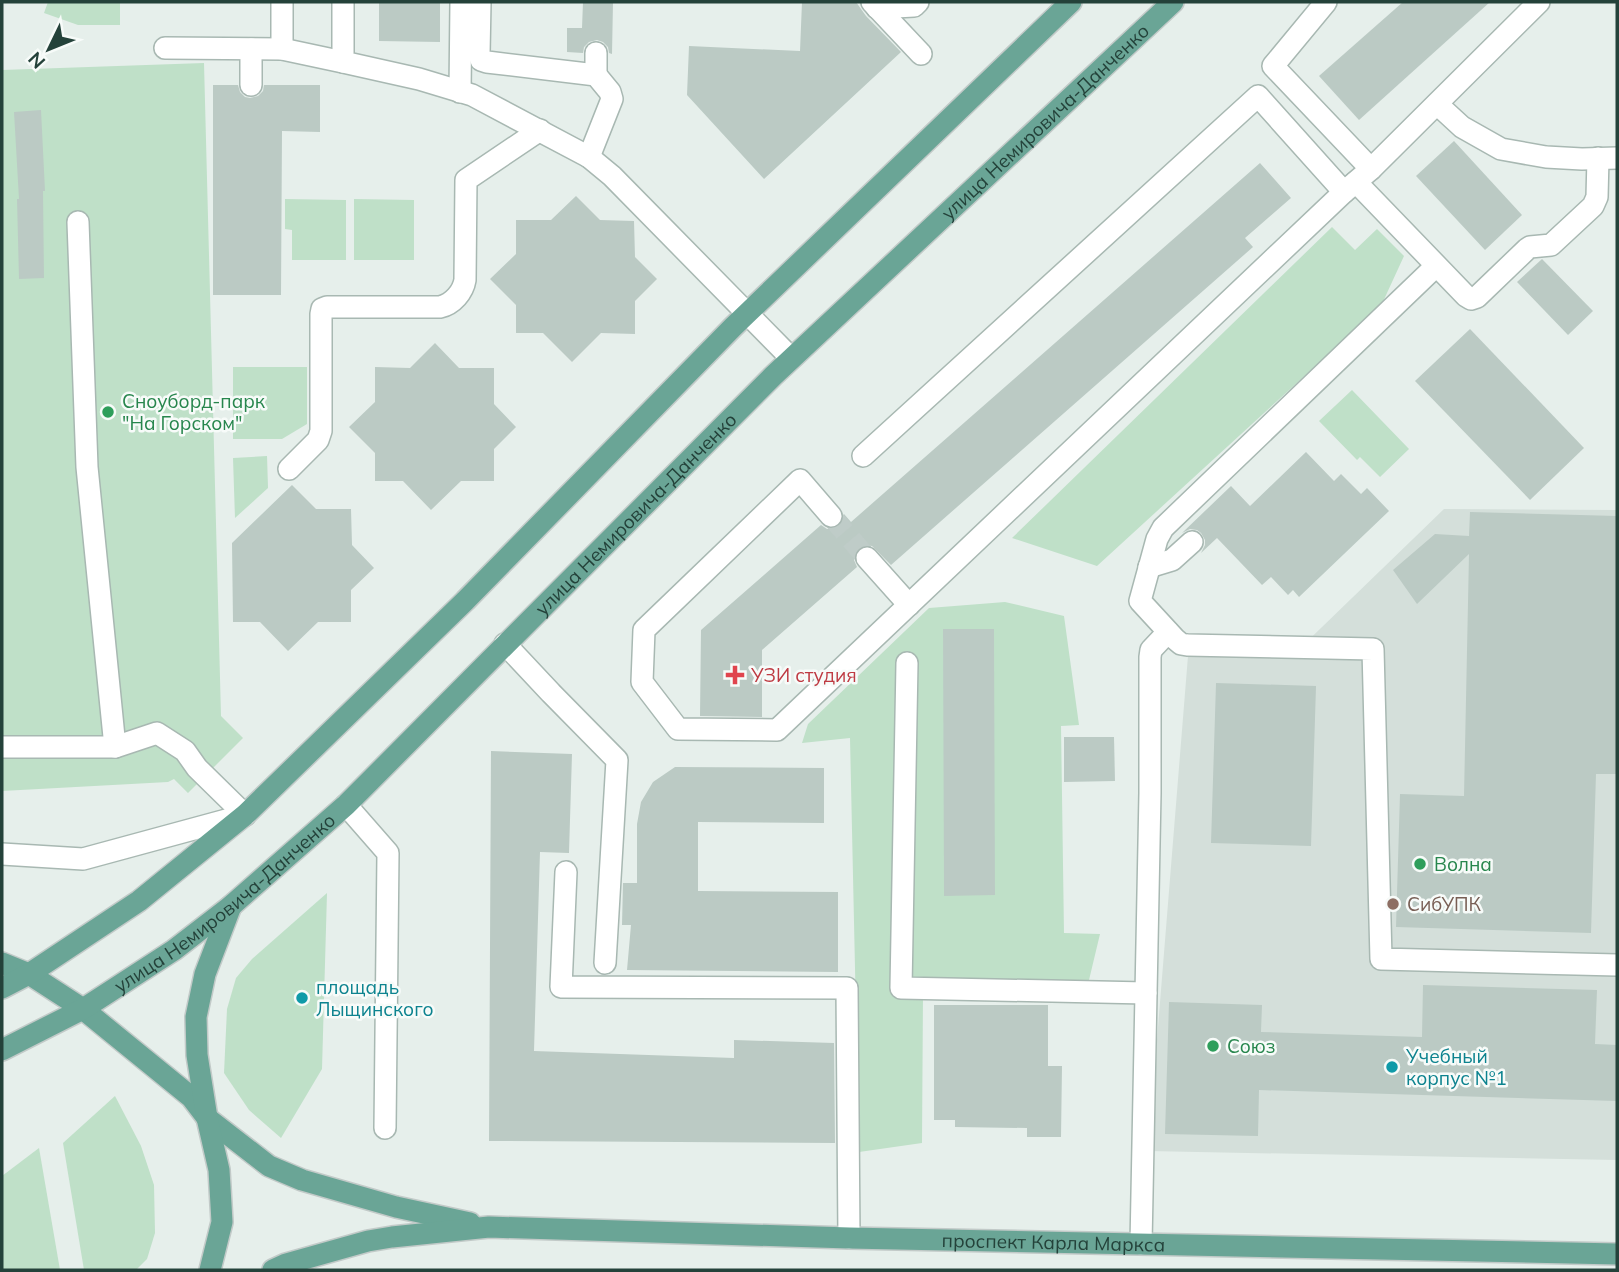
<svg xmlns="http://www.w3.org/2000/svg" width="1619" height="1272" viewBox="0 0 1619 1272" font-family="Mulish,sans-serif">
	<style>
		.built { fill: #d4dfda }
		.green { fill: #bfe0c8 }
		.building { fill: #bbcac4 }
		.lines { fill: none; stroke-linecap: round; stroke-linejoin: round }
		.minor-tunnel { stroke: #bfccc8; stroke-width: 21; stroke-dasharray: 21 10; stroke-linecap: butt }
		.minor-casing { stroke: #a8b8b2; stroke-width: 24 }
		.major-casing { stroke: #c2cac8; stroke-width: 24 }
		.minor { stroke: #fff; stroke-width: 21 }
		.major { stroke: #6aa596; stroke-width: 21 }
		.leisure-dot { fill: #2e9e5b; stroke: #f7fbf9; stroke-width: 2.5 }
		.health-dot { fill: #e0444e; stroke: #f7fbf9; stroke-width: 2.5 }
		.education-dot { fill: #8d6e63; stroke: #f7fbf9; stroke-width: 2.5 }
		.culture-dot { fill: #0f9aa8; stroke: #f7fbf9; stroke-width: 2.5 }
		.labels { text-anchor: middle; stroke-width: 5; stroke-linejoin: round; paint-order: stroke }
		.street-label { font-size: 19px; fill: #24423a; stroke: #f7fbf9 }
		.leisure-label { font-size: 19px; fill: #27864d; stroke: #f7fbf9; text-anchor: start }
		.health-label { font-size: 19px; fill: #be3a42; stroke: #f7fbf9; text-anchor: start }
		.education-label { font-size: 19px; fill: #785e54; stroke: #f7fbf9; text-anchor: start }
		.culture-label { font-size: 19px; fill: #0d838f; stroke: #f7fbf9; text-anchor: start }
	</style>
	<rect width="100%" height="100%" fill="#e6efeb"/>
	<polygon class="built" points="1444,509 1617,510 1617,1160 1148,1151 1188,656 1291,657"/>
	<g class="green">
		<polygon points="48,2 120,2 120,25 78,25 44,13"/>
		<polygon points="204,63 221,716 243,738 188,793 174,779 168,782 2,791 2,70"/>
		<polygon points="285,199 346,200 346,260 292,260 292,230 285,229"/>
		<polygon points="354,199 414,200 414,260 354,260"/>
		<polygon points="1332,227 1355,250 1377,229 1404,256 1381,306 1097,566 1012,538"/>
		<polygon points="233,367 307,367 307,424 282,439 233,439"/>
		<polygon points="1352,390 1409,449 1380,477 1360,457 1357,460 1319,421"/>
		<polygon points="267,456 268,488 235,518 233,458"/>
		<polygon points="1005,602 1064,616 1079,725 1061,726 1064,933 1100,934 1084,1001 923,994 922,1143 859,1152 850,738 802,743 808,724 929,608"/>
		<polygon points="327,893 322,1069 281,1138 249,1110 224,1073 227,1009 236,978 252,959"/>
		<polygon points="115,1096 141,1146 154,1185 155,1233 147,1259 136,1270 84,1270 63,1143"/>
		<polygon points="39,1148 60,1270 2,1270 2,1176"/>
	</g>
	<g class="building">
		<polygon points="379,2 440,2 440,42 379,41"/>
		<polygon points="583,2 613,2 612,54 609,53 608,47 603,42 597,40 589,42 584,47 583,53 567,52 567,28 582,28"/>
		<polygon points="802,2 856,2 866,16 901,52 764,179 687,95 689,46 800,51"/>
		<polygon points="1403,2 1490,2 1359,120 1319,76"/>
		<polygon points="213,85 238,85 240,92 245,97 250,98 258,96 263,91 264,85 320,85 320,132 282,131 281,295 213,295"/>
		<polygon points="41,110 45,191 43,191 44,278 19,279 17,199 19,199 14,112"/>
		<polygon points="1454,141 1522,215 1485,250 1416,176"/>
		<polygon points="1260,163 1291,198 1245,238 1253,247 891,565 872,546 864,545 858,549 855,553 854,560 857,567 762,650 762,717 700,716 701,630 821,525 827,529 834,529 840,525 844,520 844,514 851,522"/>
		<polygon points="576,196 600,220 634,221 635,257 657,279 635,301 635,334 601,333 572,362 543,333 516,333 516,305 490,279 516,254 516,220 551,220"/>
		<polygon points="1542,259 1593,311 1568,335 1517,282"/>
		<polygon points="1470,329 1584,448 1530,500 1415,381"/>
		<polygon points="435,343 459,368 494,368 494,404 516,427 494,449 494,481 461,481 431,510 403,481 375,481 375,453 349,427 375,402 375,367 410,368"/>
		<polygon points="1306,452 1334,481 1341,474 1361,494 1367,488 1389,511 1299,597 1293,590 1288,595 1271,577 1262,585 1217,538 1201,553 1205,545 1205,540 1201,533 1197,530 1190,529 1182,533 1231,486 1250,506"/>
		<polygon points="292,485 316,509 351,509 352,545 374,568 351,590 351,622 318,622 288,651 260,622 233,622 232,543"/>
		<polygon points="1470,512 1617,516 1617,774 1596,774 1591,933 1396,927 1400,794 1464,796 1469,554 1417,604 1393,570 1435,534 1469,536"/>
		<polygon points="943,629 994,629 995,895 944,896"/>
		<polygon points="1216,683 1316,686 1311,846 1211,843"/>
		<polygon points="1064,737 1114,737 1115,781 1064,782"/>
		<polygon points="491,751 572,754 569,853 540,852 534,1051 734,1058 734,1040 834,1043 835,1143 489,1141"/>
		<polygon points="675,767 824,768 824,823 698,822 698,891 838,892 838,972 627,970 631,925 622,925 623,883 637,883 637,824 641,802 653,782"/>
		<polygon points="1423,985 1597,990 1595,1044 1617,1045 1617,1101 1259,1090 1258,1136 1165,1134 1169,1002 1262,1005 1261,1032 1422,1037"/>
		<polygon points="934,1005 1048,1005 1048,1066 1062,1066 1061,1137 1027,1137 1027,1128 955,1127 955,1120 934,1120"/>
	</g>
	<g class="lines">
		<polyline class="minor-tunnel" points="831,516 867,558"/>
		<g class="minor-casing">
			<g id="minor">
				<polyline points="343,2 343,62 419,79 472,95 589,157 612,176 791,358"/>
				<polyline points="480,2 479,54 481,60 487,62 596,75 610,92 612,99 589,157"/>
				<polyline points="872,2 921,54"/>
				<polyline points="1326,2 1273,66 1371,169"/>
				<polyline points="877,8 914,6 918,2"/>
				<polyline points="165,48 282,49 343,62"/>
				<polyline points="282,49 282,2"/>
				<polyline points="596,75 596,53"/>
				<polyline points="251,85 251,49"/>
				<polyline points="460,92 461,2"/>
				<polyline points="1437,104 1462,127 1501,149 1546,157 1582,159 1617,158"/>
				<polyline points="1356,182 1466,296 1471,299 1477,297 1527,249 1530,247 1551,245 1593,206 1597,197 1598,158"/>
				<polyline points="78,222 87,467 115,747"/>
				<polyline points="1436,266 1163,528 1157,539 1140,601 1175,639 1181,644 1187,645 1373,649 1381,959 1617,965"/>
				<polyline points="863,456 1258,96 1344,192 1371,169 1539,2"/>
				<path d="M289 469 318 440 321 431V314L322 309 327 307H440C453 304 463 292 465 280L466 180 540 130"/>
				<polyline points="831,516 800,480 644,630 642,682 678,729 777,730 1344,192"/>
				<polyline points="867,558 909,605"/>
				<polyline points="1149,567 1172,560 1192,542"/>
				<polyline points="505,644 551,693 617,760 605,963"/>
				<polyline points="907,663 901,988 1146,993"/>
				<polyline points="2,747 115,747 157,733 185,751 197,768 245,815"/>
				<polyline points="346,805 388,853 385,1128"/>
				<polyline points="2,854 83,859 245,815"/>
				<polyline points="566,872 561,987 847,988 849,1238"/>
				<polyline points="1141,1244 1150,793 1150,657 1151,650 1168,632"/>
			</g>
		</g>
		<g class="major-casing">
			<g id="major">
				<polyline points="2,963 29,974 83,1009 191,1097 207,1118 269,1166 302,1180 396,1207 470,1223"/>
				<polyline points="2,988 29,974 139,901 245,815 465,601 733,327 1071,2"/>
				<path id="s1" d="M2 1050 83 1009 174 950 231 906 346 805 773 376 1173 2"/>
				<polyline points="210,1270 222,1222 219,1170 207,1118 197,1055 196,1017 205,974 231,906"/>
				<path id="s2" d="M273 1270 286 1264 368 1241 392 1237 489 1227 849 1238 1617 1254"/>
			</g>
		</g>
		<use href="#minor" class="minor"/>
		<use href="#major" class="major"/>
	</g>
	<g class="leisure-dot">
		<circle cx="108" cy="412" r="7"/>
		<circle cx="1420" cy="864" r="7"/>
		<circle cx="1213" cy="1046" r="7"/>
	</g>
	<path class="health-dot" d="M731.5 664.5h7v7h7v7h-7v7h-7v-7h-7v-7h7z"/>
	<circle class="education-dot" cx="1393" cy="904" r="7"/>
	<g class="culture-dot">
		<circle cx="302" cy="998" r="7"/>
		<circle cx="1392" cy="1067" r="7"/>
	</g>
	<g class="labels">
		<g class="street-label">
			<text dy="7" stroke="none"><textPath href="#s1" startOffset="1402">улица Немировича-Данченко</textPath></text>
			<text dy="7" stroke="none"><textPath href="#s1" startOffset="835">улица Немировича-Данченко</textPath></text>
			<text dy="7" stroke="none"><textPath href="#s1" startOffset="268">улица Немировича-Данченко</textPath></text>
			<text dy="7" stroke="none"><textPath href="#s2" startOffset="786">проспект Карла Маркса</textPath></text>
		</g>
		<g class="leisure-label">
			<text x="122" y="408">Сноуборд-парк<tspan x="122" dy="22">"На Горском"</tspan></text>
			<text x="1434" y="871">Волна</text>
			<text x="1227" y="1053">Союз</text>
		</g>
		<g class="health-label">
			<text x="751" y="682">УЗИ студия</text>
		</g>
		<g class="education-label">
			<text x="1407" y="911">СибУПК</text>
		</g>
		<g class="culture-label">
			<text x="316" y="994">площадь<tspan x="316" dy="22">Лыщинского</tspan></text>
			<text x="1406" y="1063">Учебный<tspan x="1406" dy="22">корпус №1</tspan></text>
		</g>
	</g>
	<rect width="1619" height="1272" fill="none" stroke="#24423a" stroke-width="7"/>
	<g transform="translate(49 49) rotate(227)" stroke="#f7fbf9" stroke-width="5" paint-order="stroke">
	<path d="M0-5L12 26L0 18L-12 26Z" fill="#24423a"/>
	<text y="-10" font-size="19" font-weight="bold" text-anchor="middle" fill="#24423a">N</text>
	</g>
</svg>
